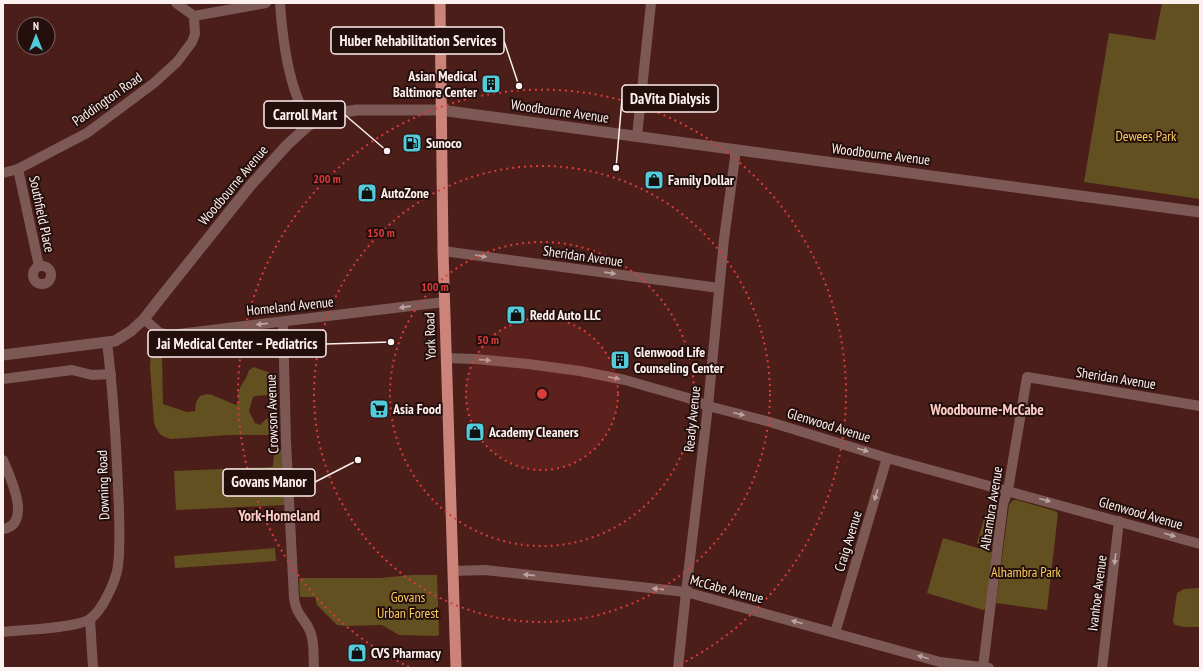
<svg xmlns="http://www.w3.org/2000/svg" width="1203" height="671" viewBox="0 0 1203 671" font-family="'PT Sans Narrow',sans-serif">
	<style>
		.green { fill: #635020 }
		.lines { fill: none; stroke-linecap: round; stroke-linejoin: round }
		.minor { stroke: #7d5955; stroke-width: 10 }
		.tertiary { stroke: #7d5955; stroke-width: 11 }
		.primary { stroke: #cc837a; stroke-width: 11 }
		.oneway { fill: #bda5a2 }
		.ring { fill: none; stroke: #da3c3c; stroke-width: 2; stroke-dasharray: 2 4 }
		.labels { text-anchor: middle; stroke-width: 4; stroke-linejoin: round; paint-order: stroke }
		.poi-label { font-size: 14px; font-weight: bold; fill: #fdf1ef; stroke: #240f0d; text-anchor: start }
		.street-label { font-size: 14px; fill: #fdf1ef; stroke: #240f0d }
		.park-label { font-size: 14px; fill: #f9cd5d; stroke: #240f0d }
		.neighbourhood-label { font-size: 15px; font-weight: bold; fill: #fdcdc6; stroke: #240f0d }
		.centre { fill: #da3c3c; stroke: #240f0d; stroke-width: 2 }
		.ring-label { font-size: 12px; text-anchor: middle; font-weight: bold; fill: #da3c3c; stroke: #240f0d; stroke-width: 4; stroke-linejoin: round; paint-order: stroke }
		.leader { fill: none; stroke: #fdf1ef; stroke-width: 1.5 }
		.callout-dot { fill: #fdf1ef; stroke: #240f0d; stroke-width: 1.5 }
		.callout { fill: #240f0d; stroke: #fdf1ef; stroke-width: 1.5 }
		.callout-label { font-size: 15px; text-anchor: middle; font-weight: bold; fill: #fdf1ef }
	</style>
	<rect width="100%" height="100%" fill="#4b1e19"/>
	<g class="green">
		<polygon points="1162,3 1200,3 1200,199 1084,182 1109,33 1155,40"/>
		<path d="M157 348 162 353 163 404 187 412 195 411 196 402 200 396 207 394 212 395 236 405 239 402C235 387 246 383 249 370L254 367C260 370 268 371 274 375L276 384 275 393C268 397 260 394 253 397L249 411 255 423 260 425 266 419 272 418 276 420 277 433 270 435H229L171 439C161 437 157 432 154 423L150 367 151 351Z"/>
		<polygon points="279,449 282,449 285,505 176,510 174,471 271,467 273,466 274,454"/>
		<polygon points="1013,500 1017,500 1055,511 1058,513 1047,610 996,603 1009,505"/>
		<polygon points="988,505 998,507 994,544 992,547 977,543"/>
		<polygon points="943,538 992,552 986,608 983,610 927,593"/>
		<polygon points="275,548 276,561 175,568 174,556"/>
		<polygon points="412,575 437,575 439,635 436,636 399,635 382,625 345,626 337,625 317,605 315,597 300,597 299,578 380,578"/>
		<polygon points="1199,588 1200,589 1200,627 1184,627 1175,625 1173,622 1177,593 1184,589"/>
	</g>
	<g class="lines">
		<g class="minor">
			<polyline points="176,3 194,16"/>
			<path d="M280 3C282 32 285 60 294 88 298 101 304 113 309 125"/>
			<polyline points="194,16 266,3"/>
			<polyline points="637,136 651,3"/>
			<polyline points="18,169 39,266"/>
			<polyline points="3,173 18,169 87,133 154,83 177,62 192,42 195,34 194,16"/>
			<polyline points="443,251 719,288"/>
			<circle cx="42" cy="275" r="9"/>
			<polyline points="144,319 160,333 170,335 444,302"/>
			<path d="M283 322 286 442 294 598C296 615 304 617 310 631 315 642 313 656 314 668"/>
			<polyline points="446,358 475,359 528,364 580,371 625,380 688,398 708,406 770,422 887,458 1200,544"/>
			<polyline points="3,379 72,370 92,375 111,374"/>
			<path d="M3 460C10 477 33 524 3 529"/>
			<polyline points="453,571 485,570 686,592 940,662 989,668"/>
			<polyline points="90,619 93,668"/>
			<path d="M3 632C21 630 78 628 90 619 102 611 116 581 118 566 121 541 119 513 118 487 116 439 113 391 107 342"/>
			<polyline points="835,633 887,458"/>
			<polyline points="983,667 1003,504 1008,490 1027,377 1200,406"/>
			<polyline points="678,668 686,592 708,406 724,239 736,150"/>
			<polyline points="1102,668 1119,521"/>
		</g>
		<polyline class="tertiary" points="3,355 115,341 131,331 144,319 162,296 250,186 287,145 309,125 325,117 336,113 357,110 440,110 1200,212"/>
		<polyline class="primary" points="440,3 443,251 456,668"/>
	</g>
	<defs><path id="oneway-solid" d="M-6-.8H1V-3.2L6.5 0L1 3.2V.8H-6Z"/></defs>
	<g class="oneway">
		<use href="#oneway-solid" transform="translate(481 256) rotate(8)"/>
		<use href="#oneway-solid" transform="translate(610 273) rotate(8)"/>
		<use href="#oneway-solid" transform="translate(405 307) rotate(172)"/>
		<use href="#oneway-solid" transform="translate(262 324) rotate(174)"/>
		<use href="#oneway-solid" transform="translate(485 360) rotate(4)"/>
		<use href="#oneway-solid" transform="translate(614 378) rotate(12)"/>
		<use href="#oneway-solid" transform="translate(739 414) rotate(14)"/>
		<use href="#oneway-solid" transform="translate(863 450) rotate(17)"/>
		<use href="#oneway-solid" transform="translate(876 495) rotate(107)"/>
		<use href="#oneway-solid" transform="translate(1045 500) rotate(15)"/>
		<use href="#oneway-solid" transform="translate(1170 535) rotate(16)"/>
		<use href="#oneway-solid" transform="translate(1115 559) rotate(97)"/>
		<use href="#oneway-solid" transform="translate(529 575) rotate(-174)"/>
		<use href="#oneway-solid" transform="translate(658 589) rotate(-174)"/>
		<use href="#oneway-solid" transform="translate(797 622) rotate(-165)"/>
		<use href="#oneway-solid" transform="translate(923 657) rotate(-164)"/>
	</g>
	<circle cx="542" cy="394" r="76" fill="#da3c3c" fill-opacity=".12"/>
	<g class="ring">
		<circle cx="542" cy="394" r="76"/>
		<circle cx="542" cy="394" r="152"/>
		<circle cx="542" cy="394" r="228"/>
		<path d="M409 667A304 304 0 1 1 675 667"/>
	</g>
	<defs>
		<g id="building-square" transform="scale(1)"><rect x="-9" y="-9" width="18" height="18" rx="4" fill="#53cbdb" stroke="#240f0d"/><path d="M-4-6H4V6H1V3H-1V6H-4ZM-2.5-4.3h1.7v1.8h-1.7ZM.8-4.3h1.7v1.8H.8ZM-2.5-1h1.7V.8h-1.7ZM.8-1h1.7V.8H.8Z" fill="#111"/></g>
		<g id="fuel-square" transform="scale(1)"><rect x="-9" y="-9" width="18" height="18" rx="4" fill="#53cbdb" stroke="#240f0d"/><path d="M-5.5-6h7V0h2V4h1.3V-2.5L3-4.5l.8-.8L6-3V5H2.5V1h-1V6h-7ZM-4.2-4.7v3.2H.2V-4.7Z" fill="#111"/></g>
		<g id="shop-square" transform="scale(1)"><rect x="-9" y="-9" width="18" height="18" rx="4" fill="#53cbdb" stroke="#240f0d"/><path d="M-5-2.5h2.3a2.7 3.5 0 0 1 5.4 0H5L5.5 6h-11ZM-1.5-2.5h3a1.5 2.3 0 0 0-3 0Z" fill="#111"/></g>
		<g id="supermarket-square" transform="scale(1)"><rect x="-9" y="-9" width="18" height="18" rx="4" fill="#53cbdb" stroke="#240f0d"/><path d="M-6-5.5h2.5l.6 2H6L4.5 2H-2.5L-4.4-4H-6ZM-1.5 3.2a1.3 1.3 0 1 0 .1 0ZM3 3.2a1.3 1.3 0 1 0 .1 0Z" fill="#111"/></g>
	</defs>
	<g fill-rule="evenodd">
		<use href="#building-square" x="491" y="84"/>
		<use href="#fuel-square" x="412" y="143"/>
		<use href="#shop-square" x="654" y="180"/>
		<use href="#shop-square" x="367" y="193"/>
		<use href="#shop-square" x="516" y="315"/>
		<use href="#building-square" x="620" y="360"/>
		<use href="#supermarket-square" x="379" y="409"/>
		<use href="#shop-square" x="475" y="432"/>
		<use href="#shop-square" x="357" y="653"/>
	</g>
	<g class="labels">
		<g class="poi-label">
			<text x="477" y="81" text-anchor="end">Asian Medical<tspan x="477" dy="16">Baltimore Center</tspan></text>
			<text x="426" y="148">Sunoco</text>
			<text x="668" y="185">Family Dollar</text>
			<text x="381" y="198">AutoZone</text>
			<text x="530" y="320">Redd Auto LLC</text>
			<text x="634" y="357">Glenwood Life<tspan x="634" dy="16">Counseling Center</tspan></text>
			<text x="393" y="414">Asia Food</text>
			<text x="489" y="437">Academy Cleaners</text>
			<text x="371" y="658">CVS Pharmacy</text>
		</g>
		<g class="street-label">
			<text transform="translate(107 99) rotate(-35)" y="5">Paddington Road</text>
			<text transform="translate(560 111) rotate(8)" y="5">Woodbourne Avenue</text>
			<text transform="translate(881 154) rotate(7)" y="5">Woodbourne Avenue</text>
			<text transform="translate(233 185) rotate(-50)" y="5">Woodbourne Avenue</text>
			<text transform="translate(42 214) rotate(78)" y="5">Southfield Place</text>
			<text transform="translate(583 256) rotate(8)" y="5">Sheridan Avenue</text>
			<text transform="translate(290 306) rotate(-6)" y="5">Homeland Avenue</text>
			<text transform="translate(430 336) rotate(-92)" y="5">York Road</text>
			<text transform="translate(1116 378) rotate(9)" y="5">Sheridan Avenue</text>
			<text transform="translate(272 414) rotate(-92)" y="5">Crowson Avenue</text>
			<text transform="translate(692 419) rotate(-84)" y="5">Ready Avenue</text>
			<text transform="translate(829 425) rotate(17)" y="5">Glenwood Avenue</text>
			<text transform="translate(103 485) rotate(-92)" y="5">Downing Road</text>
			<text transform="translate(991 508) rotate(-81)" y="5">Alhambra Avenue</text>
			<text transform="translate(1141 513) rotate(16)" y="5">Glenwood Avenue</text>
			<text transform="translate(848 541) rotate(-73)" y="5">Craig Avenue</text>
			<text transform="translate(727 589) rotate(15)" y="5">McCabe Avenue</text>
			<text transform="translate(1097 593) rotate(-83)" y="5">Ivanhoe Avenue</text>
		</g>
		<g class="park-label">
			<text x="1146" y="141">Dewees Park</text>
			<text x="1026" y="577">Alhambra Park</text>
			<text x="408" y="602">Govans<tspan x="408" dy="16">Urban Forest</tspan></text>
		</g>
		<g class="neighbourhood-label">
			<text x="987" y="415">Woodbourne-McCabe</text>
			<text x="279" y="521">York-Homeland</text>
		</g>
	</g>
	<circle cx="542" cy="394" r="6" class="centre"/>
	<g class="ring-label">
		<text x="327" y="183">200 m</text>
		<text x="381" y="237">150 m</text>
		<text x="435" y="291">100 m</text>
		<text x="488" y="344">50 m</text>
	</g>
	<path class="leader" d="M519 86L504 41M616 168L622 99M387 151L345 115M391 342L326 344M358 460L315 482"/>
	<g class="callout-dot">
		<circle cx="519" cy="86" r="4"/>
		<circle cx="616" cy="168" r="4"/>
		<circle cx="387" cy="151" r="4"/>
		<circle cx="391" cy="342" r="4"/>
		<circle cx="358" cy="460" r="4"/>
	</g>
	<g class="callout">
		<rect x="331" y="27" width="173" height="27" rx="4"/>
		<rect x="622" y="85" width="96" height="27" rx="4"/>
		<rect x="264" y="101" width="81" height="27" rx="4"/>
		<rect x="148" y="330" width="178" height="27" rx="4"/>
		<rect x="223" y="469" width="92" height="27" rx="4"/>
	</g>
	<g class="callout-label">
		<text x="418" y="46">Huber Rehabilitation Services</text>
		<text x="670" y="104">DaVita Dialysis</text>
		<text x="305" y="120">Carroll Mart</text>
		<text x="237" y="349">Jai Medical Center – Pediatrics</text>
		<text x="269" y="487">Govans Manor</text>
	</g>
	<rect width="1203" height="671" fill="none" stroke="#fdf1ef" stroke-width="8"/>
	<g transform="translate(36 36)"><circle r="19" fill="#240f0d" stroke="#7b6967"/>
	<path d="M0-3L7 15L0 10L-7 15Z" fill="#53cbdb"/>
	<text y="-6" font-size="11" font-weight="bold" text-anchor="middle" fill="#fdf1ef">N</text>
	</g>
</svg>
